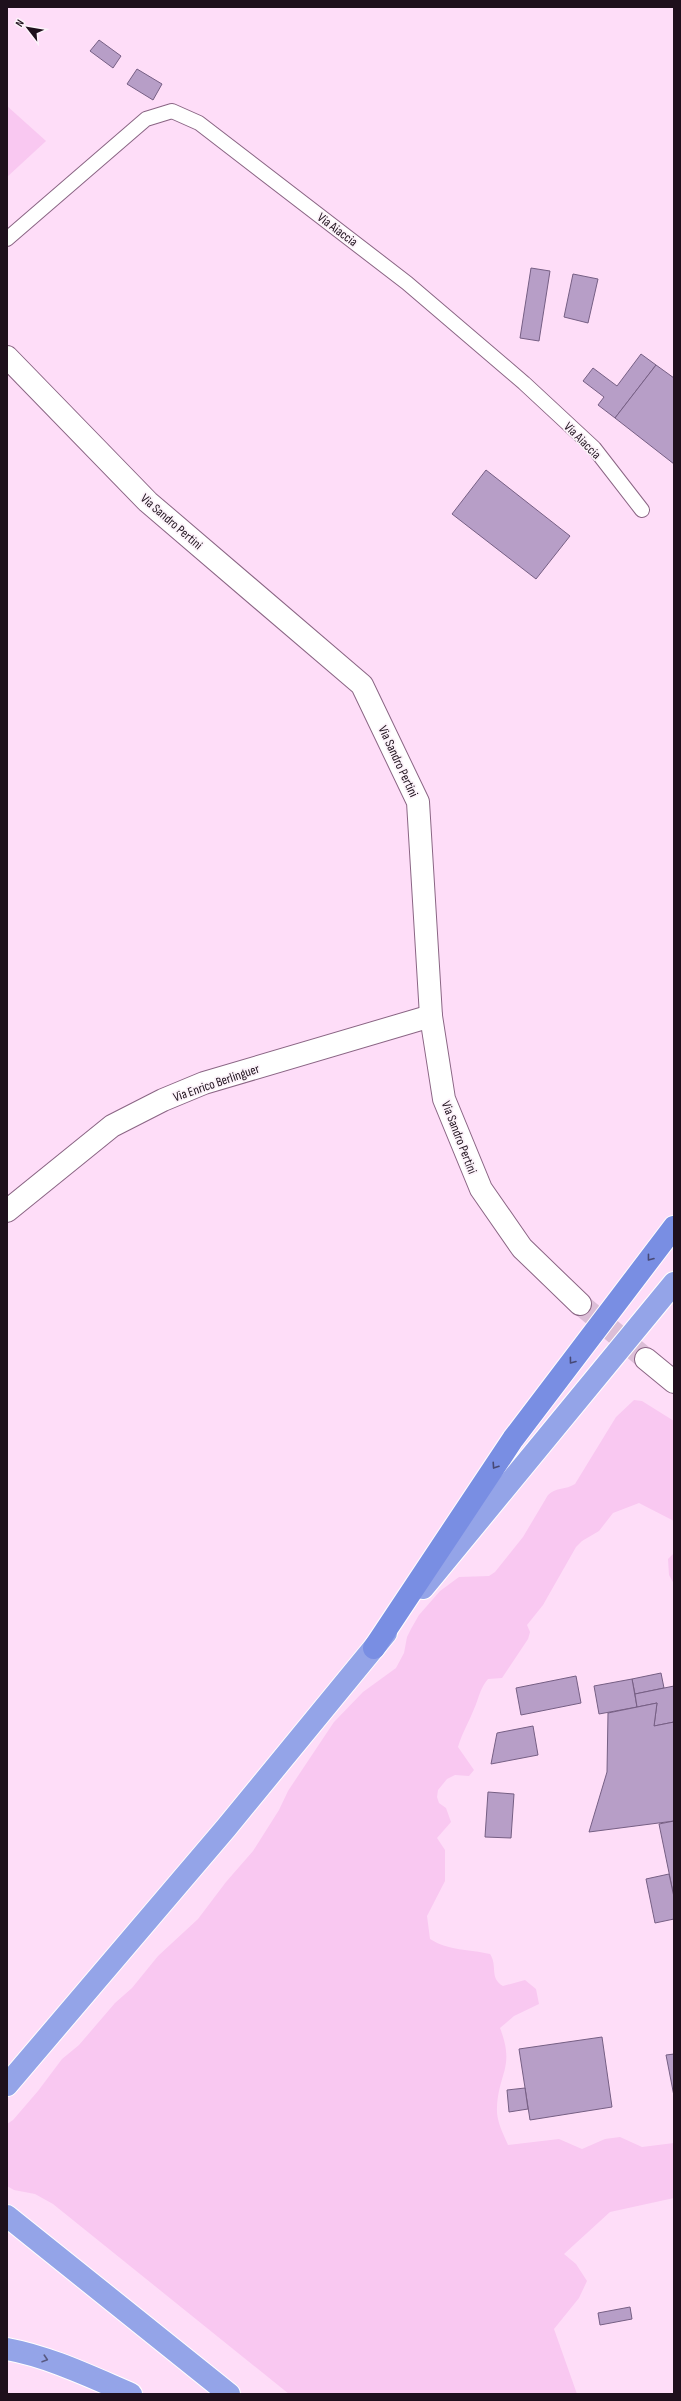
<svg xmlns="http://www.w3.org/2000/svg" width="681" height="2401" viewBox="0 0 681 2401" font-family="'Sofia Sans Condensed',sans-serif">
	<style>
		.green { fill: #f9c8f1 }
		.building { fill: #b79ec7; stroke: #765f84 }
		.lines { fill: none; stroke-linecap: round; stroke-linejoin: round }
		.tertiary-tunnel { stroke: #dcbed7; stroke-width: 22; stroke-dasharray: 22 11; stroke-linecap: butt }
		.service-casing { stroke: #8a6584; stroke-width: 16 }
		.tertiary-casing { stroke: #8a6584; stroke-width: 24 }
		.trunk-casing { stroke: #fff; stroke-width: 24 }
		.motorway-casing { stroke: #fff; stroke-width: 24 }
		.service { stroke: #fff; stroke-width: 14 }
		.tertiary { stroke: #fff; stroke-width: 22 }
		.trunk { stroke: #94a4e8; stroke-width: 22 }
		.motorway { stroke: #798ee3; stroke-width: 22 }
		.oneway { stroke: #474976 }
		.oneway2 { stroke: #595a82 }
		.labels { text-anchor: middle; stroke-width: 3.5; stroke-linejoin: round; paint-order: stroke }
		.street-label { font-size: 13px; fill: #1e101c; stroke: #fcf3fa }
	</style>
	<rect width="100%" height="100%" fill="#feddf8"/>
	<g class="green">
		<polygon points="7,106 46,141 7,177"/>
		<path d="M634 1400 642 1401 674 1421V1521L639 1503 613 1513 599 1531 582 1541 576 1547 543 1605 527 1625 530 1632 528 1639 502 1678 488 1679C480 1688 479 1698 474 1709 469 1722 462 1733 458 1747L474 1770 469 1776 455 1775 447 1779 438 1790 437 1797 439 1803 446 1808 451 1822 437 1838 445 1850V1881L427 1916 430 1939C449 1951 469 1949 490 1954 498 1966 489 1978 503 1986L525 1980 536 1989 539 2004 514 2016 500 2028C515 2067 499 2072 497 2107 496 2121 503 2133 508 2145L559 2139 582 2149 605 2139 620 2137 642 2147 674 2143V2198L610 2212 564 2254 576 2264 587 2281 579 2298 554 2329 577 2394H289L53 2204 35 2194 14 2190 7 2186V2124L13 2120 38 2091 62 2059 79 2045 115 2003 132 1988 158 1956 198 1919 226 1882 253 1851 279 1810 288 1791 334 1722 363 1692 396 1668 404 1653 407 1637 411 1629 419 1615 440 1591 459 1577 489 1576 495 1572 523 1537 548 1495C556 1487 566 1490 575 1484L616 1417Z"/>
		<polygon points="674,1553 674,1584 669,1575 668,1559"/>
	</g>
	<g class="building">
		<polygon points="99,40 121,56 113,68 90,51"/>
		<polygon points="137,69 162,84 153,100 127,84"/>
		<polygon points="531,268 550,271 539,341 520,338"/>
		<polygon points="573,274 598,279 588,323 564,317"/>
		<polygon points="641,354 656,365 615,418 598,405 604,397 583,381 593,368 617,386"/>
		<polygon points="656,365 674,378 674,464 615,418"/>
		<polygon points="486,470 570,536 536,579 452,514"/>
		<polygon points="661,1673 664,1688 635,1694 632,1679"/>
		<polygon points="576,1676 581,1703 521,1715 516,1688"/>
		<polygon points="632,1679 637,1707 599,1714 594,1686"/>
		<polygon points="674,1686 674,1722 654,1726 657,1703 637,1707 635,1694"/>
		<polygon points="657,1703 654,1726 674,1722 674,1821 589,1832 607,1772 608,1713"/>
		<polygon points="533,1726 538,1755 491,1764 497,1733"/>
		<polygon points="488,1792 514,1794 511,1838 485,1837"/>
		<polygon points="674,1821 674,1897 659,1824"/>
		<polygon points="669,1874 674,1897 674,1919 655,1923 646,1879"/>
		<polygon points="602,2037 612,2107 530,2120 519,2049"/>
		<polygon points="674,2054 674,2096 666,2055"/>
		<polygon points="525,2088 528,2109 509,2112 507,2090"/>
		<polygon points="630,2307 632,2319 600,2325 598,2313"/>
	</g>
	<g class="lines">
		<polyline class="tertiary-tunnel" points="580,1304 646,1359"/>
		<g class="service-casing">
			<polyline id="service" points="7,239 146,119 172,111 199,123 407,283 524,383 594,448 642,510"/>
		</g>
		<g class="tertiary-casing">
			<g id="tertiary">
				<polyline points="7,357 148,502 362,685 418,802 431,1016 444,1099 481,1189 522,1248 580,1304"/>
				<polyline points="7,1211 112,1126 163,1100 204,1083 431,1016"/>
				<polyline points="646,1359 674,1382"/>
			</g>
		</g>
		<g class="trunk-casing">
			<g id="trunk">
				<polyline points="423,1588 674,1283"/>
				<polyline points="7,2085 226,1828 386,1633"/>
				<polyline points="7,2216 229,2394"/>
				<path d="M7 2349C50 2357 91 2377 131 2394"/>
			</g>
		</g>
		<g class="motorway-casing">
			<polyline id="motorway" points="374,1648 513,1439 674,1227"/>
		</g>
		<use href="#service" class="service"/>
		<use href="#tertiary" class="tertiary"/>
		<use href="#trunk" class="trunk"/>
		<use href="#motorway" class="motorway"/>
	</g>
	<defs><path id="oneway-chevron" d="M-2-3.5L2.5 0L-2 3.5" fill="none" stroke-width="1.6" stroke-linecap="round" stroke-linejoin="round"/></defs>
	<g class="oneway">
		<use href="#oneway-chevron" transform="translate(650 1258) rotate(128)"/>
		<use href="#oneway-chevron" transform="translate(572 1361) rotate(127)"/>
		<use href="#oneway-chevron" transform="translate(495 1466) rotate(124)"/>
	</g>
	<use class="oneway2" href="#oneway-chevron" transform="translate(45 2359) rotate(18)"/>
	<g class="labels">
		<g class="street-label">
			<text transform="translate(338 229) rotate(37)" y="5">Via Aiaccia</text>
			<text transform="translate(583 440) rotate(45)" y="5">Via Aiaccia</text>
			<text transform="translate(172 521) rotate(41)" y="5">Via Sandro Pertini</text>
			<text transform="translate(399 761) rotate(65)" y="5">Via Sandro Pertini</text>
			<text transform="translate(216 1082) rotate(-19)" y="5">Via Enrico Berlinguer</text>
			<text transform="translate(460 1137) rotate(69)" y="5">Via Sandro Pertini</text>
		</g>
	</g>
	<rect width="681" height="2401" fill="none" stroke="#1e101c" stroke-width="16"/>
	<g transform="translate(28 28) rotate(301)" stroke="#fcf3fa" stroke-width="3" paint-order="stroke">
	<path d="M0-3L7 15L0 10L-7 15Z" fill="#1e101c"/>
	<text y="-6" font-size="11" font-weight="bold" text-anchor="middle" fill="#1e101c">N</text>
	</g>
</svg>
